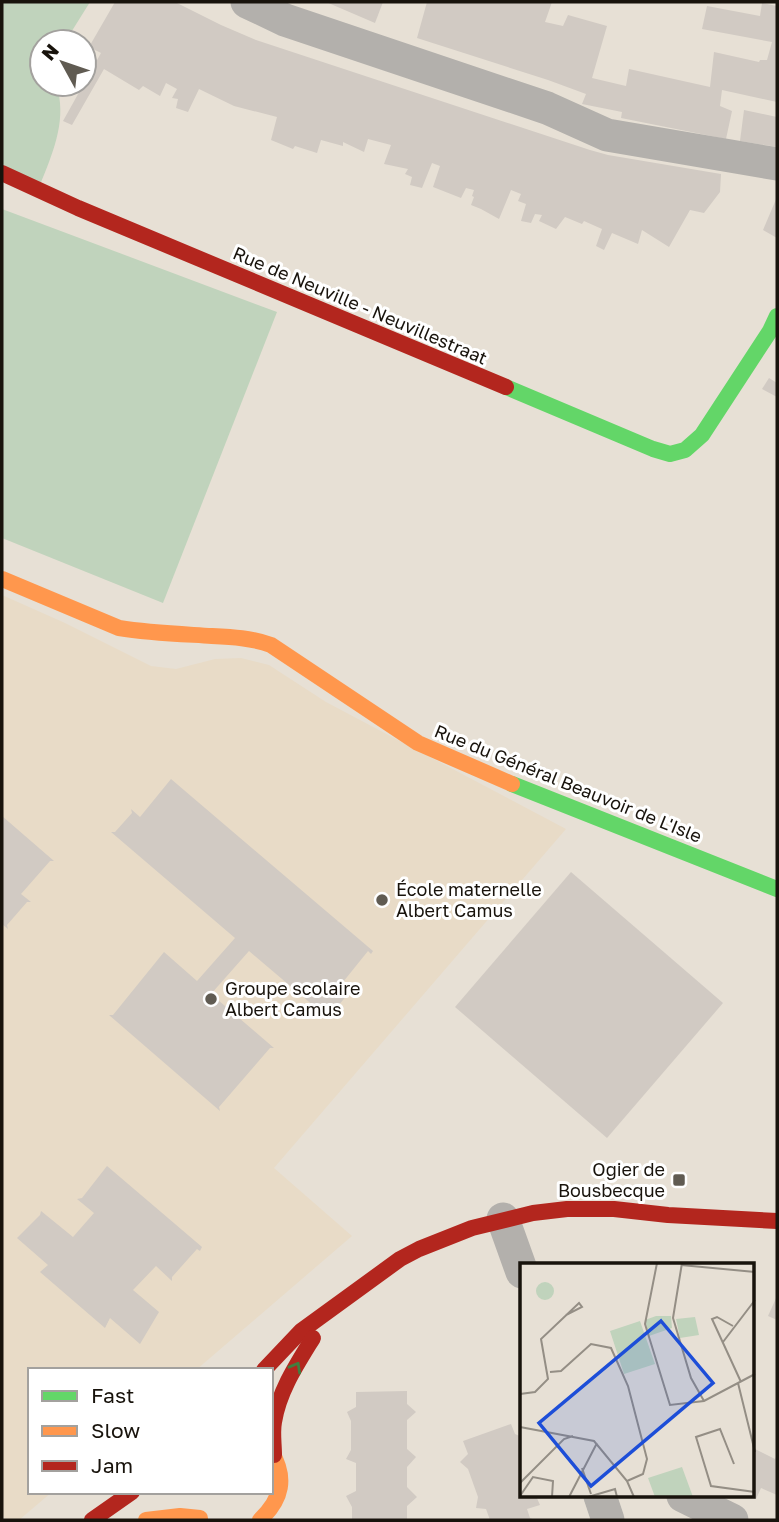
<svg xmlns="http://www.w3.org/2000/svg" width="779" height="1522" viewBox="0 0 779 1522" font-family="'Golos Text',sans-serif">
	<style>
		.built { fill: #e8dbc7 }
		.green { fill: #c0d3bc }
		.building { fill: #d1cac3 }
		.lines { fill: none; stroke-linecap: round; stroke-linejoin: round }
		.street { stroke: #b3b0ac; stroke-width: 33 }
		.fast { stroke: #63d668; stroke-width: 16 }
		.slow { stroke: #ff974d; stroke-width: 16 }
		.jam { stroke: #b3261e; stroke-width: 16 }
		.oneway { stroke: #417e3f }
		.poi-dot { fill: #605b52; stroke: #fff; stroke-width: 2.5 }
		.labels { text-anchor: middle; stroke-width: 6; stroke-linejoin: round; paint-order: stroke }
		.street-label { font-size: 18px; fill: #18130c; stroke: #fff }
		.poi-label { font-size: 18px; fill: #18130c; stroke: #fff; text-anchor: start }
		.inset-road { fill: none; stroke: #948e85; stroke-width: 2 }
		.view { fill: #1d4ed8; fill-opacity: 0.15; stroke: #1d4ed8; stroke-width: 3.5 }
		.inset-edge { fill: none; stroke: #18130c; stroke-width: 3.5 }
	</style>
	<rect width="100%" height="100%" fill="#e7e0d5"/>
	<polygon class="built" points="2,595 65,623 151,666 176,669 215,659 241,658 269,665 326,702 566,829 274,1168 352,1236 196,1370 30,1370 30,1492 52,1492 19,1520 6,1520 2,1514"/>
	<g class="green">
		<path d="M2 2H90L65 42H42V84H62L58 91C66 123 52 155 40 185L2 169Z"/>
		<polygon points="2,209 277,312 163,603 2,538"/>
	</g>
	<g class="building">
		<polygon points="115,2 175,2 221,25 256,40 590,150 608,155 721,174 720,192 704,213 690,210 669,247 642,230 638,244 612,233 604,250 596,246 602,229 584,221 582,224 565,217 556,229 539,221 542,215 535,214 531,223 521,221 526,204 518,201 521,194 511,190 499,219 481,209 471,205 474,197 472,196 474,190 466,188 461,198 433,187 440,166 432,163 422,188 410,185 412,177 405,174 408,169 384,164 391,145 368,139 364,152 343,142 343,146 321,140 317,153 295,146 293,149 271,140 277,117 234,106 199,89 188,112 176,108 178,99 172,98 177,89 166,83 160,96 143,86 139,90 104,69 72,125 63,121 101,53 89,47"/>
		<polygon points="326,2 383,2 375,23"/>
		<polygon points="427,2 552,2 545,22 563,26 568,15 607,26 592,78 626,86 629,69 710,87 714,52 759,62 760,60 767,60 772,42 702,29 707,6 760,16 762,3 777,6 777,102 722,90 720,106 732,111 726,139 621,118 622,112 582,104 586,94 548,80 417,38"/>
		<polygon points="744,110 777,117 777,147 740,141"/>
		<polygon points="777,197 777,238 763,230"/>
		<polygon points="769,378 777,383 777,397 762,389"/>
		<polygon points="171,779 373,951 371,954 368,951 339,987 348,994 328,1018 249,951 211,994 274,1048 270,1048 219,1107 220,1111 109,1015 113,1015 164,952 197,981 235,938 111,832 115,832 132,813 131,809 140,817"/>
		<polygon points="2,816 54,861 50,861 21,894 31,902 27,902 7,925 8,929 2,924"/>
		<polygon points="571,872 723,1003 607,1138 455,1007"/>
		<polygon points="107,1166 202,1247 200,1251 197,1249 172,1277 172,1281 156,1266 133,1290 159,1312 140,1344 110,1318 105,1328 40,1272 48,1265 17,1238 40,1215 41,1211 73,1237 94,1213 77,1199 82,1198"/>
		<polygon points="777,1296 777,1320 768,1316"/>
		<polygon points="407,1391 407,1404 416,1412 407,1420 407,1449 416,1457 407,1467 407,1487 417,1497 407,1506 407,1520 352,1520 352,1507 346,1496 356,1491 356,1463 346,1459 351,1450 351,1421 347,1412 356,1407 356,1392"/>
		<polygon points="511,1424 515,1434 522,1437 522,1496 536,1496 540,1505 527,1509 530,1518 535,1520 490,1520 486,1509 476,1508 478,1497 468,1469 460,1462 468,1454 463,1441"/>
		<polygon points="753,1448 775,1459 777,1455 777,1495 761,1488 756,1499 748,1496 753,1496"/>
	</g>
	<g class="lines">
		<g class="street">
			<polyline points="247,2 285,20 547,108 607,135 777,164"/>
			<polyline points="503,1219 522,1272"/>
			<polyline points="600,1496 608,1520"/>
			<polyline points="683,1496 732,1520"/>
		</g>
		<g class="fast">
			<polyline points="506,387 653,449 670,454 685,450 702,435 770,331 777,316"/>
			<polyline points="512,784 777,889"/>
		</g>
		<g class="slow">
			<path d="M2 579 119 628C150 633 181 634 212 636 232 637 252 638 271 645L418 743 512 784"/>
			<polyline points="146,1520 180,1516 200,1518"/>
			<path d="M260 1520C282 1499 287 1478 271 1451"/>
		</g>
		<g class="jam">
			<polyline points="2,173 78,208 506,387"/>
			<polyline points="264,1370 301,1331 400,1259 419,1249 472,1228 533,1213 567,1209 614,1209 668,1215 777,1221"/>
			<path d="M274 1455C274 1444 272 1433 274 1422 279 1391 297 1364 313 1338"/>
			<polyline points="92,1520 132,1492"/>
		</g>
	</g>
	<defs><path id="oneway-chevron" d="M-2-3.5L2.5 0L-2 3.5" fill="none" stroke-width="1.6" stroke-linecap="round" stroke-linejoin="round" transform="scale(1.75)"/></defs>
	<use class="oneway" href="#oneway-chevron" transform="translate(296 1367) rotate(-61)"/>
	<g class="poi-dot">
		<circle cx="382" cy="900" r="7"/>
		<circle cx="211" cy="999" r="7"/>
		<rect x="672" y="1173" width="14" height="14" rx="3.5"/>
	</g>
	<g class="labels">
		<g class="street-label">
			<text transform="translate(360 306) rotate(23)" y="6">Rue de Neuville - Neuvillestraat</text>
			<text transform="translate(568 784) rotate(22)" y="6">Rue du Général Beauvoir de L'Isle</text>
		</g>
		<g class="poi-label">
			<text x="396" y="896">École maternelle<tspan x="396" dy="21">Albert Camus</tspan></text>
			<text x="225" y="995">Groupe scolaire<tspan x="225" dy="21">Albert Camus</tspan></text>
			<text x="665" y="1176" text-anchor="end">Ogier de<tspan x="665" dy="21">Bousbecque</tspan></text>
		</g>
	</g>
	<g transform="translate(520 1263)">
		<rect width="234" height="234" fill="#e7e0d5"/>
		<path d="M16 28a9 9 0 1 1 18 0a9 9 0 1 1-18 0ZM136 53H151L152 65 129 73 125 57ZM175 54 179 72 160 75 156 56ZM120 58 135 101 104 111 90 68ZM162 204 173 234H135L128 215Z" fill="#c0d3bc"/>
		<path class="inset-road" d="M137 0 125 61 150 142 184 138 235 111M162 0 153 55 171 115 184 138M161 2 235 9M213 63 197 54 192 56 221 119M203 79 235 37M30 109 41 108 71 81 91 85 108 123 127 196 123 211 107 218M218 120 235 189M0 131 15 129 28 116 21 76 59 40 62 44 46 52M0 164 74 178 107 218 114 234M214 201 200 166 176 174 191 223 235 229M62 205 71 231M0 220 44 176 53 173M0 233 13 214 33 218 32 234M49 234 77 180M68 234 95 226 97 234"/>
		<path class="view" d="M141 58 193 120 71 223 19 160Z"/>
		<rect width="234" height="234" class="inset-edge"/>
	</g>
	<rect width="779" height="1522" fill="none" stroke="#18130c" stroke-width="7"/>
	<rect x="28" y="1368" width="245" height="126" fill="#ffffff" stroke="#a3a19e" stroke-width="2"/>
	<rect x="42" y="1391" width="35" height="10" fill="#63d668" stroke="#a3a19e" stroke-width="2"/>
	<text x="91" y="1403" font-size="21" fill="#18130c">Fast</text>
	<rect x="42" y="1426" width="35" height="10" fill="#ff974d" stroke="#a3a19e" stroke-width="2"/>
	<text x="91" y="1438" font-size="21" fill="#18130c">Slow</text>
	<rect x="42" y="1461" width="35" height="10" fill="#b3261e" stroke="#a3a19e" stroke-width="2"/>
	<text x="91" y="1473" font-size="21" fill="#18130c">Jam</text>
	<g transform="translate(63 63) rotate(310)"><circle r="33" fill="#ffffff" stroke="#a3a19e" stroke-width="2"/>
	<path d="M0-5L12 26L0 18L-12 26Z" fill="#605b52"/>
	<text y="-10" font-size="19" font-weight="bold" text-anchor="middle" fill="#18130c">N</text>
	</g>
</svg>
